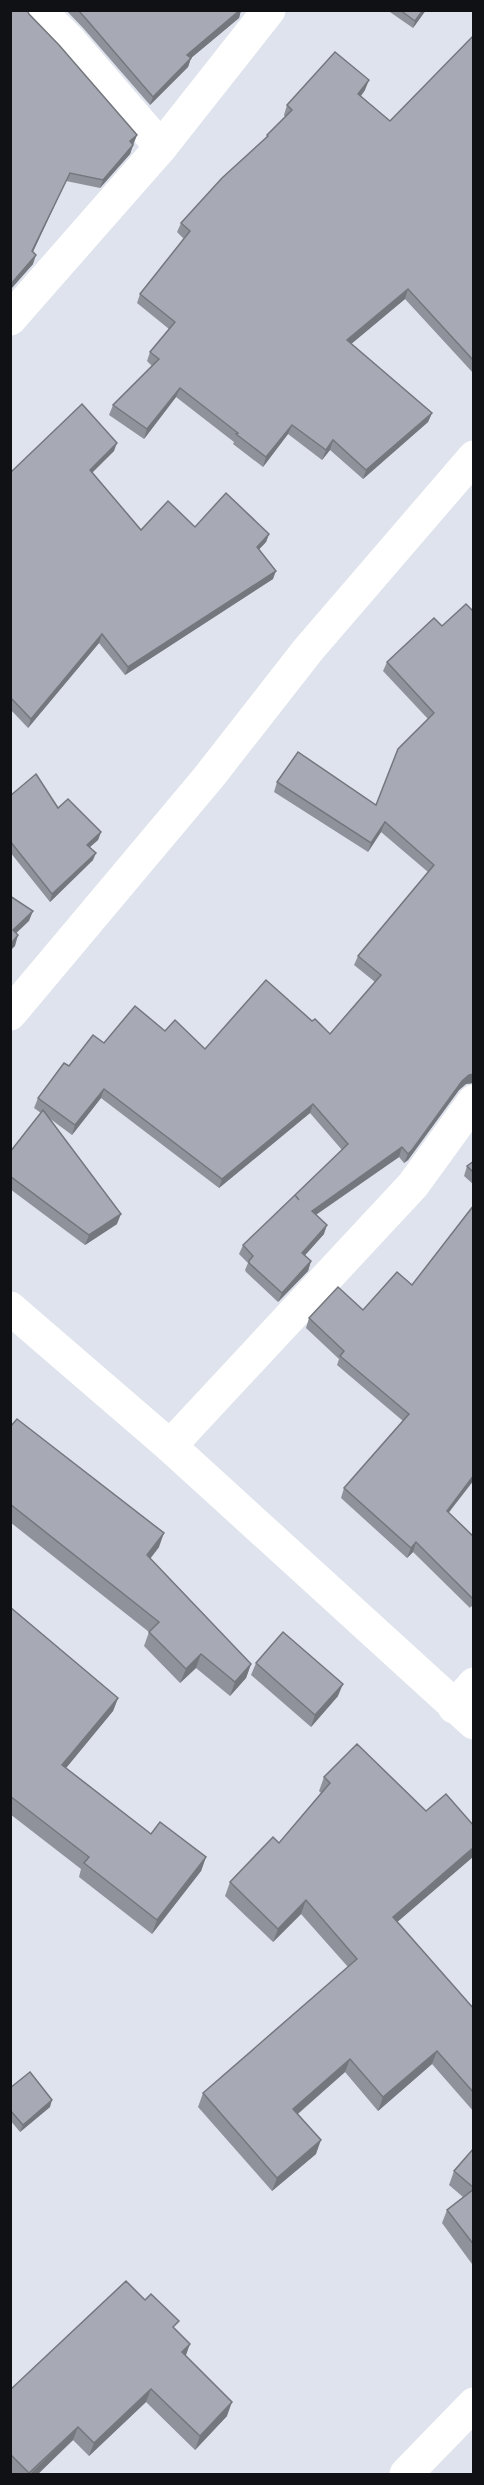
<svg xmlns="http://www.w3.org/2000/svg" width="484" height="2485" viewBox="0 0 484 2485" font-family="'Exo 2',sans-serif">
	<style>
		.lines { fill: none; stroke-linecap: round; stroke-linejoin: round }
		.minor { stroke: #fff; stroke-width: 33 }
		.tertiary { stroke: #fff; stroke-width: 33 }
		.wall { fill: #90929b }
		.shaded-wall { fill: #75777e }
		.building { fill: #a7aab4; stroke: #75777e; stroke-width: 1.5 }
	</style>
	<rect width="100%" height="100%" fill="#dfe3ed"/>
	<g class="lines">
		<g class="minor">
			<polyline points="39,10 70,41 161,147"/>
			<polyline points="10,319 161,147 269,10"/>
			<polyline points="10,1014 208,778 308,650 474,457"/>
			<polyline points="10,1308 170,1446 474,1723"/>
			<polyline points="170,1446 413,1185 474,1101"/>
			<polyline points="454,1707 474,1684"/>
		</g>
		<polyline class="tertiary" points="406,2474 474,2404"/>
	</g>
	<g class="wall">
		<polygon points="66,10 241,10 239,18 191,58 188,67 150,105 84,29"/>
		<polygon points="387,10 426,10 413,28"/>
		<polygon points="29,14 137,135 130,154 100,188 66,181 33,252 33,264 10,290"/>
		<polygon points="474,35 474,374 405,299 351,344 432,413 428,422 363,479 330,450 322,460 288,434 263,467 233,444 234,442 176,397 144,439 109,415 113,405 152,366 147,361 150,352 169,329 137,303 140,294 184,239 177,232 181,223 266,139 267,135 285,117 284,115 287,105 365,90 361,96 390,121"/>
		<polygon points="114,451 92,472 141,530 195,527 269,534 266,542 259,549 273,579 125,675 99,643 28,728 10,709 10,473"/>
		<polygon points="474,612 473,1083 466,1084 459,1090 408,1160 404,1163 399,1157 316,1215 324,1234 305,1255 311,1261 308,1271 278,1302 246,1272 245,1270 248,1263 239,1254 243,1245 342,1150 310,1113 219,1188 101,1098 72,1135 49,1118 117,1224 85,1245 10,1189 10,1152 41,1113 34,1108 38,1098 69,1066 104,1043 165,1031 205,1049 312,1021 330,1034 375,982 354,965 358,956 428,872 381,832 368,852 274,792 277,782 376,805 428,719 383,671 387,662 442,626"/>
		<polygon points="10,796 58,808 101,832 98,840 90,847 93,860 50,902 10,852"/>
		<polygon points="474,1161 474,1185 464,1176 467,1166"/>
		<polygon points="412,1285 449,1513 474,1537 474,1609 471,1606 470,1608 413,1552 407,1558 341,1498 344,1488 403,1421 337,1365 339,1359 306,1328 309,1318 363,1310"/>
		<polygon points="10,1427 159,1547 150,1559 251,1664 246,1678 230,1696 196,1668 180,1683 144,1646 149,1632 10,1522"/>
		<polygon points="10,1607 118,1698 113,1711 66,1768 151,1834 206,1857 201,1871 152,1934 79,1877 81,1869 10,1814"/>
		<polygon points="256,1663 338,1696 311,1727 251,1675"/>
		<polygon points="324,1777 426,1811 474,1856 397,1922 474,2009 474,2112 432,2064 378,2111 345,2072 298,2114 316,2154 272,2191 198,2107 203,2093 348,1967 301,1914 273,1942 225,1896 230,1882 279,1843 321,1793 319,1791"/>
		<polygon points="10,2088 50,2107 20,2132 10,2120"/>
		<polygon points="474,2148 474,2262 472,2264 442,2223 447,2210 463,2197 449,2185 454,2171"/>
		<polygon points="176,2330 186,2356 227,2416 195,2450 146,2402 89,2456 73,2440 37,2475 13,2475 10,2472 10,2390"/>
	</g>
	<g class="shaded-wall">
		<polygon points="240,10 241,10 239,18 184,64 187,55"/>
		<polygon points="423,10 426,10 413,28 415,21"/>
		<polygon points="191,58 188,67 150,105 153,97"/>
		<polygon points="369,80 365,90 355,104 358,94"/>
		<polygon points="137,135 133,144 127,150 130,141"/>
		<polygon points="133,145 130,154 100,188 103,180"/>
		<polygon points="70,173 66,181 29,260 32,251"/>
		<polygon points="36,255 33,264 10,290 10,285"/>
		<polygon points="408,289 405,299 344,350 347,340"/>
		<polygon points="180,388 176,397 144,439 147,429"/>
		<polygon points="432,413 428,422 363,479 366,470"/>
		<polygon points="292,425 288,434 263,467 266,457"/>
		<polygon points="333,440 330,450 322,460 326,450"/>
		<polygon points="117,443 114,451 87,478 90,470"/>
		<polygon points="269,534 266,542 254,555 257,547"/>
		<polygon points="276,571 273,579 125,675 128,667"/>
		<polygon points="102,634 99,643 28,728 31,719"/>
		<polygon points="385,822 381,832 368,852 371,843"/>
		<polygon points="101,832 98,840 84,852 87,845"/>
		<polygon points="96,853 93,860 50,902 52,894"/>
		<polygon points="33,911 29,921 10,939 13,930"/>
		<polygon points="18,935 15,946 10,951 10,945"/>
		<polygon points="474,1074 473,1083 466,1084 459,1090 408,1160 404,1163 408,1154 462,1081 469,1075"/>
		<polygon points="104,1089 101,1098 72,1135 75,1125"/>
		<polygon points="313,1104 310,1113 219,1188 222,1179"/>
		<polygon points="402,1147 399,1157 308,1220 312,1211"/>
		<polygon points="121,1214 117,1224 85,1245 89,1235"/>
		<polygon points="327,1225 324,1234 299,1262 302,1253"/>
		<polygon points="311,1261 308,1271 278,1302 282,1293"/>
		<polygon points="474,1475 474,1480 443,1520 447,1511"/>
		<polygon points="164,1533 159,1547 142,1569 147,1555"/>
		<polygon points="416,1542 413,1552 407,1558 411,1548"/>
		<polygon points="201,1654 196,1668 180,1683 186,1669"/>
		<polygon points="251,1664 246,1678 230,1696 235,1682"/>
		<polygon points="343,1684 338,1696 311,1727 315,1715"/>
		<polygon points="118,1698 113,1711 57,1779 62,1765"/>
		<polygon points="474,1847 474,1856 388,1930 393,1917"/>
		<polygon points="206,1857 201,1871 152,1934 157,1920"/>
		<polygon points="306,1900 301,1914 273,1942 278,1929"/>
		<polygon points="437,2051 432,2064 378,2111 383,2097"/>
		<polygon points="350,2059 345,2072 288,2122 293,2109"/>
		<polygon points="52,2100 50,2107 20,2132 23,2125"/>
		<polygon points="321,2140 316,2154 272,2191 277,2178"/>
		<polygon points="190,2344 185,2358 182,2352"/>
		<polygon points="151,2389 146,2402 89,2456 94,2443"/>
		<polygon points="232,2402 227,2416 195,2450 200,2436"/>
		<polygon points="78,2427 73,2440 37,2475 29,2475"/>
	</g>
	<g class="building">
		<polygon points="10,10 27,10 29,14 59,45 137,135 130,141 133,145 103,180 70,173 32,251 36,255 10,285"/>
		<polygon points="78,10 240,10 187,55 191,58 153,97 87,20"/>
		<polygon points="400,10 423,10 415,21"/>
		<polygon points="474,35 474,361 408,289 347,340 432,413 366,470 333,440 326,450 292,425 266,457 236,434 238,433 180,388 147,429 113,405 159,359 150,352 175,322 140,294 190,231 181,223 222,178 268,136 267,135 292,110 287,105 335,52 369,80 358,94 390,121"/>
		<polygon points="82,404 117,443 90,470 141,530 168,501 195,527 226,493 269,534 257,547 276,571 128,667 102,634 31,719 10,697 10,473"/>
		<polygon points="466,604 474,612 474,1074 469,1075 462,1081 412,1150 408,1154 402,1147 312,1211 327,1225 302,1253 311,1261 282,1293 249,1263 249,1261 253,1256 243,1245 295,1195 299,1200 295,1195 348,1144 313,1104 222,1179 104,1089 75,1125 38,1098 64,1063 69,1066 93,1035 104,1043 135,1006 165,1031 175,1020 205,1049 266,980 312,1021 315,1019 330,1034 381,975 358,956 434,865 385,822 371,843 277,782 298,752 376,805 398,749 434,713 387,662 434,618 442,626"/>
		<polygon points="36,774 58,808 68,799 101,832 87,845 96,853 52,894 10,841 10,796"/>
		<polygon points="10,896 33,911 13,930 18,935 10,945"/>
		<polygon points="43,1110 121,1214 89,1235 10,1176 10,1152"/>
		<polygon points="474,1161 474,1173 467,1166"/>
		<polygon points="474,1205 474,1475 447,1511 474,1537 473,1599 416,1542 411,1548 344,1488 409,1414 340,1356 344,1351 309,1318 338,1287 363,1310 397,1272 412,1285"/>
		<polygon points="17,1419 164,1533 147,1555 251,1664 235,1682 201,1654 186,1669 149,1632 159,1622 10,1504 10,1427"/>
		<polygon points="10,1607 118,1698 62,1765 151,1834 160,1822 206,1857 157,1920 84,1863 89,1857 10,1796"/>
		<polygon points="283,1632 343,1684 315,1715 256,1663"/>
		<polygon points="357,1744 426,1811 446,1794 474,1826 474,1847 393,1917 474,2009 474,2093 437,2051 383,2097 350,2059 293,2109 321,2140 277,2178 203,2093 357,1959 306,1900 278,1929 230,1882 273,1837 279,1843 330,1783 324,1777"/>
		<polygon points="30,2072 52,2100 23,2125 10,2110 10,2088"/>
		<polygon points="474,2148 474,2188 454,2171"/>
		<polygon points="474,2189 474,2245 447,2210"/>
		<polygon points="126,2281 145,2300 151,2294 179,2321 173,2327 190,2344 182,2352 232,2402 200,2436 151,2389 94,2443 78,2427 29,2473 10,2454 10,2390"/>
	</g>
	<rect width="484" height="2485" fill="none" stroke="#101115" stroke-width="24"/>
</svg>
